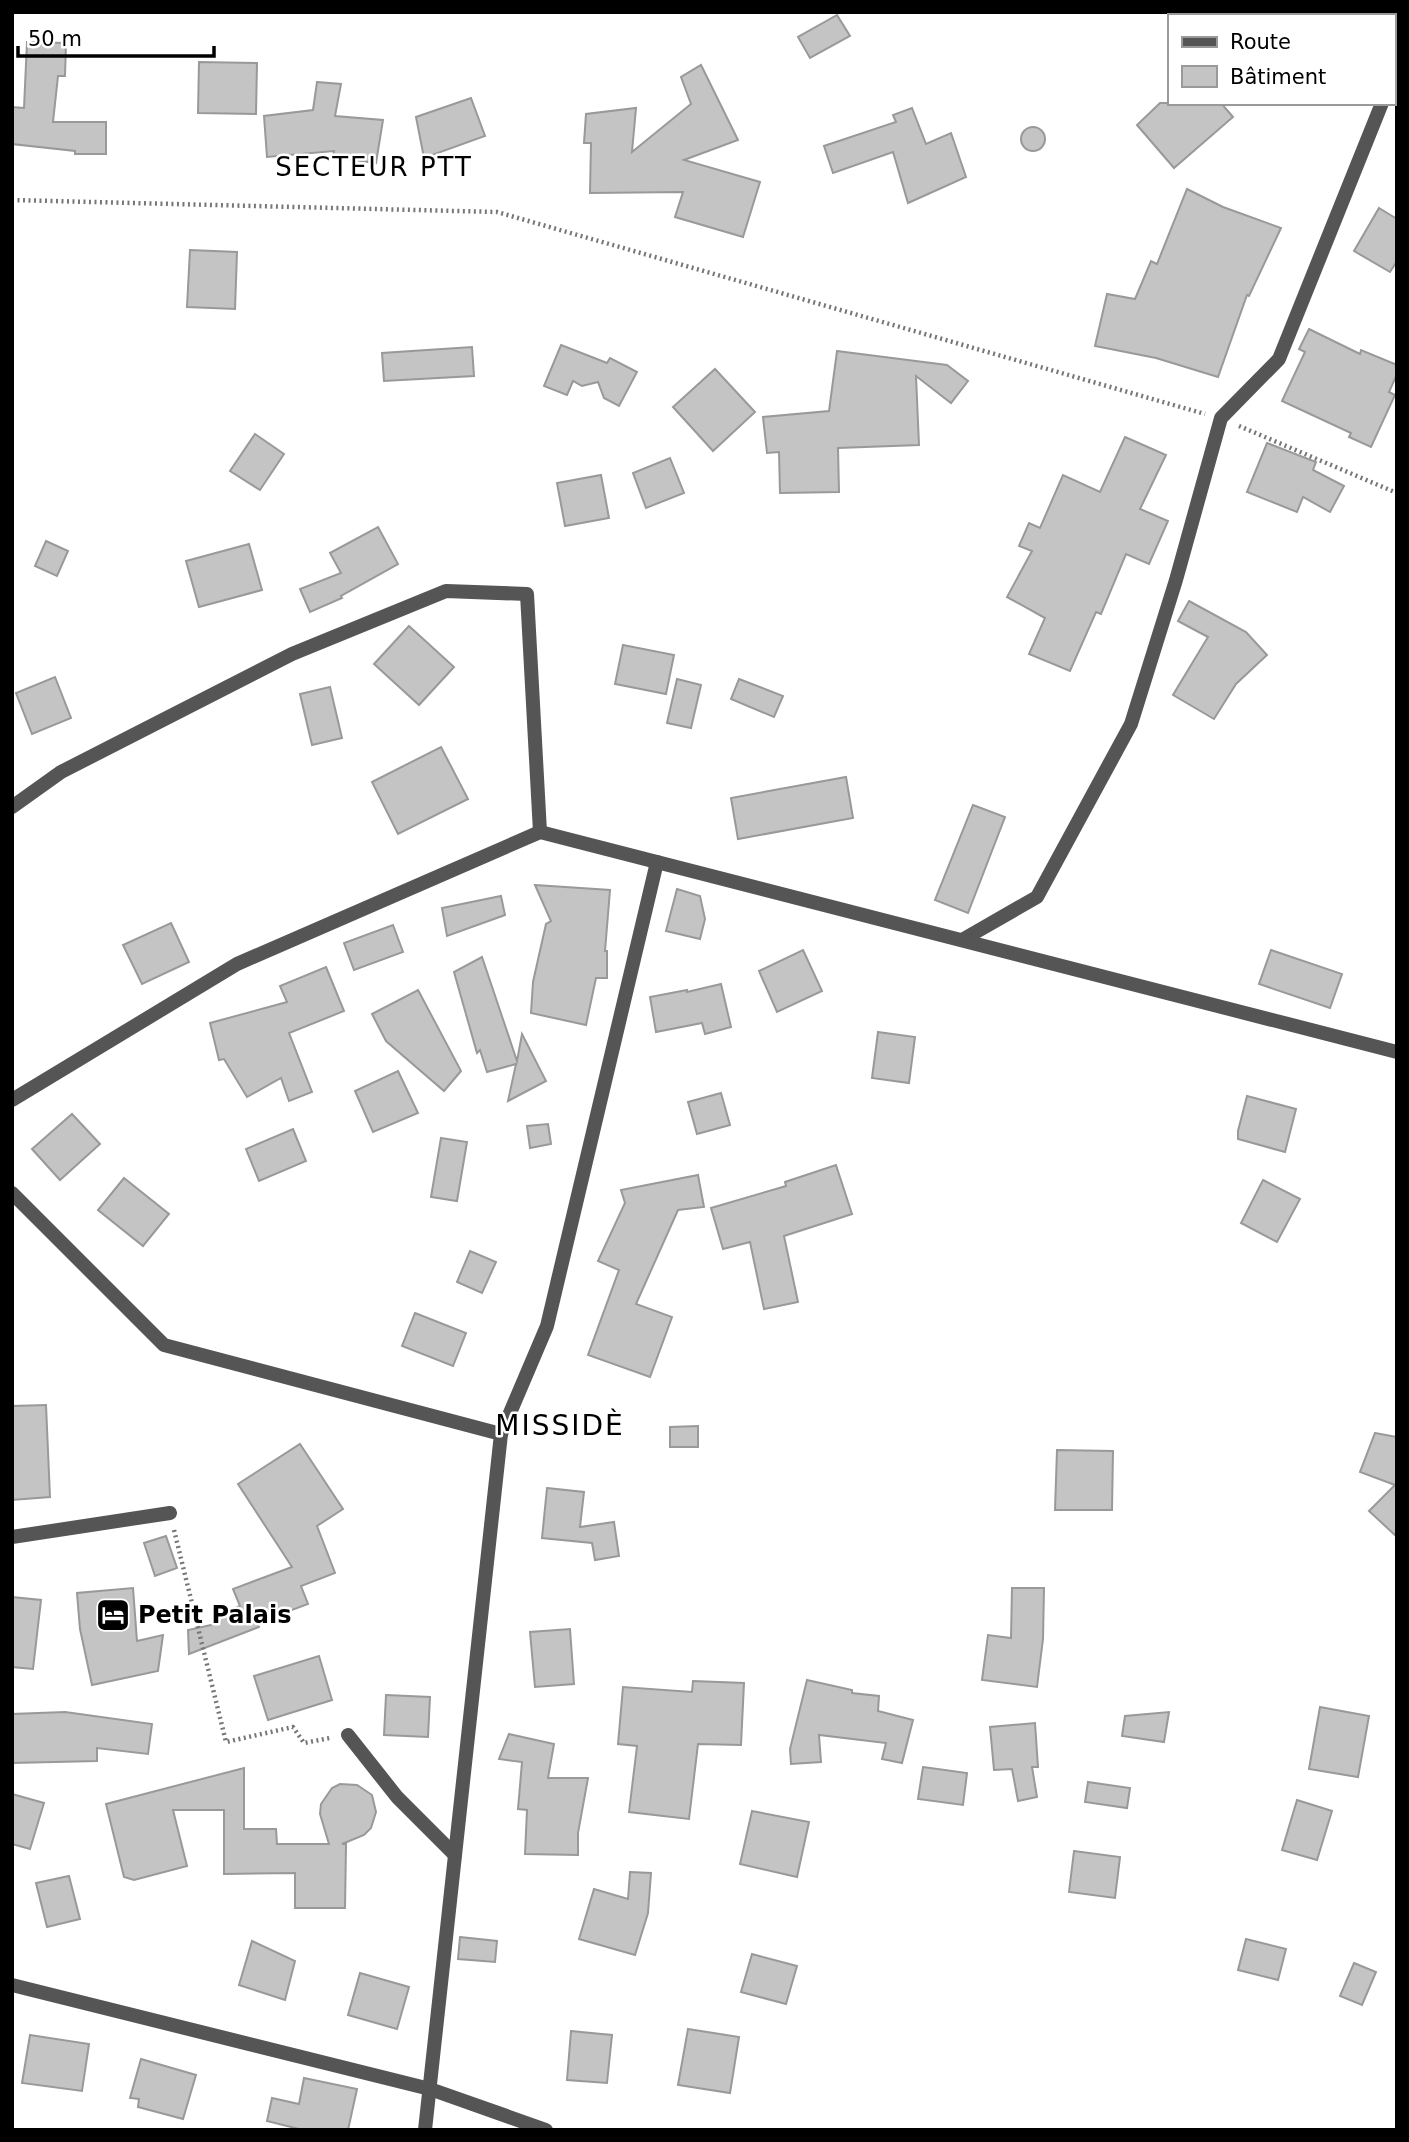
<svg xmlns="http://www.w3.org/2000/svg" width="1409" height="2142" viewBox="0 0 1409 2142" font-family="'DejaVu Sans',sans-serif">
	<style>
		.building { fill: #c4c4c4; stroke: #999; stroke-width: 2 }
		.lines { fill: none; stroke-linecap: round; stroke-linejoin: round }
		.path { stroke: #777; stroke-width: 4.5; stroke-dasharray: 2 3.5; stroke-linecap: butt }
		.lane { stroke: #555; stroke-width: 14 }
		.street { stroke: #555; stroke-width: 14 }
		.labels { text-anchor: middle; stroke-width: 5; stroke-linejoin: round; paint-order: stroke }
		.poi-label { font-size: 24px; font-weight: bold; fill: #000; stroke: #fff; text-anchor: start }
		.neighbourhood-label { font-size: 26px; letter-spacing: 2px; fill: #000; stroke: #fff }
		.quarter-label { font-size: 28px; letter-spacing: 2px; fill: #000; stroke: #fff }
	</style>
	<rect width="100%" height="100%" fill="#fff"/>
	<g class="building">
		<polygon points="837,15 850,36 810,58 798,37"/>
		<polygon points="27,42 66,43 65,76 58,76 53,122 106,122 106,154 75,154 75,151 12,144 12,107 24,108"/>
		<polygon points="199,62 257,63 256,114 198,113"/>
		<polygon points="701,65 738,140 684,160 760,182 743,237 675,217 683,192 590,193 591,143 584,143 586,114 636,108 632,152 691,104 681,77"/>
		<polygon points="317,82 341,84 335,116 383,120 376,163 333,157 334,151 267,157 264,116 313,110"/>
		<polygon points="471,98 485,136 424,158 416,117"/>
		<polygon points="1160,103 1221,103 1233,117 1174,168 1137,125"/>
		<polygon points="912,108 926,144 951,133 966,177 908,203 893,152 833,173 824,146 896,122 893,115"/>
		<circle cx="1033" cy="139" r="12"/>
		<polygon points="1187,189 1223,207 1281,228 1249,296 1247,295 1218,377 1156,358 1095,346 1107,294 1135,299 1151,261 1157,264"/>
		<polygon points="1379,208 1397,219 1397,261 1390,272 1354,251"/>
		<polygon points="190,250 237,252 235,309 187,307"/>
		<polygon points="1309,329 1360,354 1361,350 1397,365 1397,374 1389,392 1395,395 1371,447 1349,437 1351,433 1282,401 1305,352 1299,349"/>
		<polygon points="561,345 607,363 610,358 637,372 619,406 604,398 598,382 582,386 573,381 567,395 544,386"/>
		<polygon points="472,347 474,376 384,381 382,353"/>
		<polygon points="837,351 947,365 968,381 951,403 916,376 919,445 838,448 839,492 780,493 779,452 767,453 763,417 829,411"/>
		<polygon points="715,369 755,412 713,451 673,407"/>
		<polygon points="255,434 284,454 260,490 230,471"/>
		<polygon points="1125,437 1166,455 1140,509 1168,521 1149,564 1126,554 1101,614 1096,612 1070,671 1029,654 1045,618 1007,597 1032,551 1019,546 1029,523 1040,528 1063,475 1100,492"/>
		<polygon points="1267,443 1316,462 1313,470 1344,486 1330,512 1303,497 1297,512 1247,492"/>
		<polygon points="670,458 684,493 646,508 633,473"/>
		<polygon points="601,475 609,518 565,526 557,483"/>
		<polygon points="378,527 398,564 341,596 342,598 310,612 300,589 341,573 330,553"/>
		<polygon points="46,541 68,551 57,576 35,566"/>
		<polygon points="249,544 262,590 199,607 186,561"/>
		<polygon points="1189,601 1246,632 1267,655 1236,684 1214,719 1173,695 1208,637 1178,621"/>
		<polygon points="409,626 454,667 419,705 374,664"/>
		<polygon points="623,645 674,655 666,694 615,684"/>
		<polygon points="55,677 71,718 32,734 16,693"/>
		<polygon points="677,679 701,685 691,728 667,723"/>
		<polygon points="739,679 783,696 774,717 731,699"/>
		<polygon points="330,687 342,738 312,745 300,694"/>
		<polygon points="441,747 468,799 398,834 372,782"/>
		<polygon points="846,777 853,818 738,839 731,798"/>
		<polygon points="973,805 1005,817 968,913 935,900"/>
		<polygon points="535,885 610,890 605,951 607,951 607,978 596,978 586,1025 531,1013 533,982 546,924 551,921"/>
		<polygon points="677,889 700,896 705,919 700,939 666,931"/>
		<polygon points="501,896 505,915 447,936 442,908"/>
		<polygon points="171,923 189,962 142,984 123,945"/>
		<polygon points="393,925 403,952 354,970 344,943"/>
		<polygon points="803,950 822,991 777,1012 759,971"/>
		<polygon points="1271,950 1342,974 1330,1008 1259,984"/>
		<polygon points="482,957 517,1061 522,1034 546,1081 508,1101 516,1064 487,1072 480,1050 477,1053 454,972"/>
		<polygon points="326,967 344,1011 289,1033 312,1092 289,1101 281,1078 247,1097 224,1059 219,1060 210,1023 287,1002 280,986"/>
		<polygon points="721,984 731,1027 705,1034 702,1023 656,1032 650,997 687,990 687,992"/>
		<polygon points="418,990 461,1071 444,1091 386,1041 372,1014"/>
		<polygon points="878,1032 915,1037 909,1083 872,1078"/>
		<polygon points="398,1071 418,1113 373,1132 355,1091"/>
		<polygon points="721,1093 730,1125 697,1134 688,1102"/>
		<polygon points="1247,1096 1296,1109 1285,1152 1238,1139 1238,1131"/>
		<polygon points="72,1114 100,1144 60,1180 32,1149"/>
		<polygon points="548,1124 551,1144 530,1148 527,1126"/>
		<polygon points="293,1129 306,1161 259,1181 246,1149"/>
		<polygon points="441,1138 467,1142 457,1201 431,1197"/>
		<polygon points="836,1165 852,1214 784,1236 798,1302 764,1309 750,1242 723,1249 711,1208 786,1186 785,1182"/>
		<polygon points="698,1175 704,1207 678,1210 636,1304 672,1317 650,1377 588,1355 619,1270 598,1261 625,1203 621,1190"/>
		<polygon points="124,1178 169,1214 143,1246 98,1210"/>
		<polygon points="1263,1180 1300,1199 1277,1242 1241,1223"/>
		<polygon points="470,1251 496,1262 482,1293 457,1282"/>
		<polygon points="415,1313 466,1333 453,1366 402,1346"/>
		<polygon points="46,1405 50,1497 12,1500 12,1406"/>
		<polygon points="698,1426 698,1447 670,1447 670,1427"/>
		<polygon points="1375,1433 1397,1437 1397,1537 1369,1511 1395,1485 1360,1472"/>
		<polygon points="300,1444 343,1509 317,1526 335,1573 301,1586 308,1604 257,1623 259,1627 189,1654 188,1630 220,1623 216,1615 240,1606 233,1589 292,1567 238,1484"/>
		<polygon points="1057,1450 1113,1451 1112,1510 1055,1510"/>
		<polygon points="547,1488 584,1492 580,1527 614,1522 619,1556 595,1560 592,1543 542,1538"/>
		<polygon points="166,1536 177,1568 155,1576 144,1543"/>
		<polygon points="133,1588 137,1641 163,1635 158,1671 92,1685 80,1629 77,1593"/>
		<polygon points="1012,1588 1044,1588 1043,1639 1037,1687 982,1680 988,1635 1011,1638"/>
		<polygon points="12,1597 41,1600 33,1669 12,1667"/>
		<polygon points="570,1629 574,1684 535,1687 530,1632"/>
		<polygon points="319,1656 332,1700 268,1720 254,1676"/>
		<polygon points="807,1680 852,1690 852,1693 879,1696 878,1711 913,1720 902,1763 882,1759 886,1743 819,1735 821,1762 791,1764 790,1749"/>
		<polygon points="693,1681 744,1683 741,1745 698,1744 689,1819 629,1812 637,1746 618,1744 623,1687 692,1692"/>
		<polygon points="386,1695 430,1697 428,1737 384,1735"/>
		<polygon points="1320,1707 1369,1716 1358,1777 1309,1769"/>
		<polygon points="65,1712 152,1724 148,1754 97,1748 97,1761 12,1763 12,1714"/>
		<polygon points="1169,1712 1164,1742 1122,1736 1125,1716"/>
		<polygon points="1035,1723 1038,1767 1032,1767 1037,1797 1018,1801 1012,1769 994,1770 990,1727"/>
		<polygon points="509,1734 554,1744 548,1778 588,1778 578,1833 578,1855 525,1854 527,1810 518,1809 522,1762 499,1759"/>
		<polygon points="923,1767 967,1773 963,1805 918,1799"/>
		<polygon points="244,1768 244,1829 276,1829 277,1844 329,1844 320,1814 321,1804 332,1788 340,1784 357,1785 372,1795 376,1812 371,1828 364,1835 342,1844 346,1844 345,1908 295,1908 295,1873 224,1874 224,1810 173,1810 187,1866 134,1880 124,1877 106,1804"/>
		<polygon points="1088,1782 1130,1788 1127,1808 1085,1802"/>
		<polygon points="12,1794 44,1803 30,1849 12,1844"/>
		<polygon points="1297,1800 1332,1811 1317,1860 1282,1850"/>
		<polygon points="752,1811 809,1822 797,1877 740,1864"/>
		<polygon points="1074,1851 1120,1857 1115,1898 1069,1892"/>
		<polygon points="630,1872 651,1873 648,1913 635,1955 579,1939 594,1889 628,1899"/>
		<polygon points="69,1876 80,1919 47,1927 36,1883"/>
		<polygon points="460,1937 497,1941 495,1962 458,1959"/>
		<polygon points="1246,1939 1286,1949 1278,1980 1238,1970"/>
		<polygon points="252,1941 295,1961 285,2000 239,1985"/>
		<polygon points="752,1954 797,1966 786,2004 741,1992"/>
		<polygon points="1354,1963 1376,1972 1362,2005 1340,1996"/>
		<polygon points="360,1973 409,1987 397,2029 348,2015"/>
		<polygon points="688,2029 739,2037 730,2093 678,2085"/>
		<polygon points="571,2031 612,2035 607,2083 567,2080"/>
		<polygon points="30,2035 89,2044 82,2091 22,2083"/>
		<polygon points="141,2059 196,2075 183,2119 138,2107 139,2099 130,2098"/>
		<polygon points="304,2078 357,2089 348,2130 303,2130 267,2121 272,2098 299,2104"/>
	</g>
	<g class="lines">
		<g class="path">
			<polyline points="12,200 497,212 1205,414"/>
			<polyline points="1239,426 1397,493"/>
			<polyline points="174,1530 226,1742 293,1727 304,1743 330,1738"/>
		</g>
		<polyline class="lane" points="348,1735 397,1797 455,1855"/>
		<g class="street">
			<polyline points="1393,74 1397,65"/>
			<polyline points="12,807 61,772 292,654 446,591 527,594 540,832"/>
			<polyline points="962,940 1037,897 1131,724 1176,580 1221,418 1279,359 1382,103"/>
			<polyline points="12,1100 237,964 540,832 1397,1052"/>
			<polyline points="12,1193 164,1345 501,1434 425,2130"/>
			<polyline points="501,1434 547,1326 657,862"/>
			<polyline points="12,1537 170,1513"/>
			<polyline points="12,1985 430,2089 546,2130"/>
		</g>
	</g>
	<defs>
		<g id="hotel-square" transform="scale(1.75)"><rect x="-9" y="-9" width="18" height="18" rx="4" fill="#000" stroke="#fff"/><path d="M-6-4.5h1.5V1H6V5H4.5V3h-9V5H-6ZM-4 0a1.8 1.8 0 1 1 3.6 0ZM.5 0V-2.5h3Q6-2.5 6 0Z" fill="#fff"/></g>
	</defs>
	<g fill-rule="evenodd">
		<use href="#hotel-square" x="113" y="1615"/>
	</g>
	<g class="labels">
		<g class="poi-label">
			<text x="138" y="1623">Petit Palais</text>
		</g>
		<g class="neighbourhood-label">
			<text x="374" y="176">SECTEUR PTT</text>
		</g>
		<g class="quarter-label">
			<text x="560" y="1435">MISSIDÈ</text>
		</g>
	</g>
	<rect width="1409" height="2142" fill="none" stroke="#000000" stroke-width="28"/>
	<rect x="1168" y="14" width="228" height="91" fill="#ffffff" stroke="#999999" stroke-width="2"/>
	<rect x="1182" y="37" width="35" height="10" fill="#555555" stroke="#999999" stroke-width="2"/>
	<text x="1230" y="49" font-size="21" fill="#000000">Route</text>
	<rect x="1182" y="66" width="35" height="21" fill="#c4c4c4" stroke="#999999" stroke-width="2"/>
	<text x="1230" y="84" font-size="21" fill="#000000">Bâtiment</text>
	<path d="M18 46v10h196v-10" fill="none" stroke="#000000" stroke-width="3.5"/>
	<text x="28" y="46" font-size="21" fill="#000000" stroke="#ffffff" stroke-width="5" paint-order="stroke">50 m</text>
</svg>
